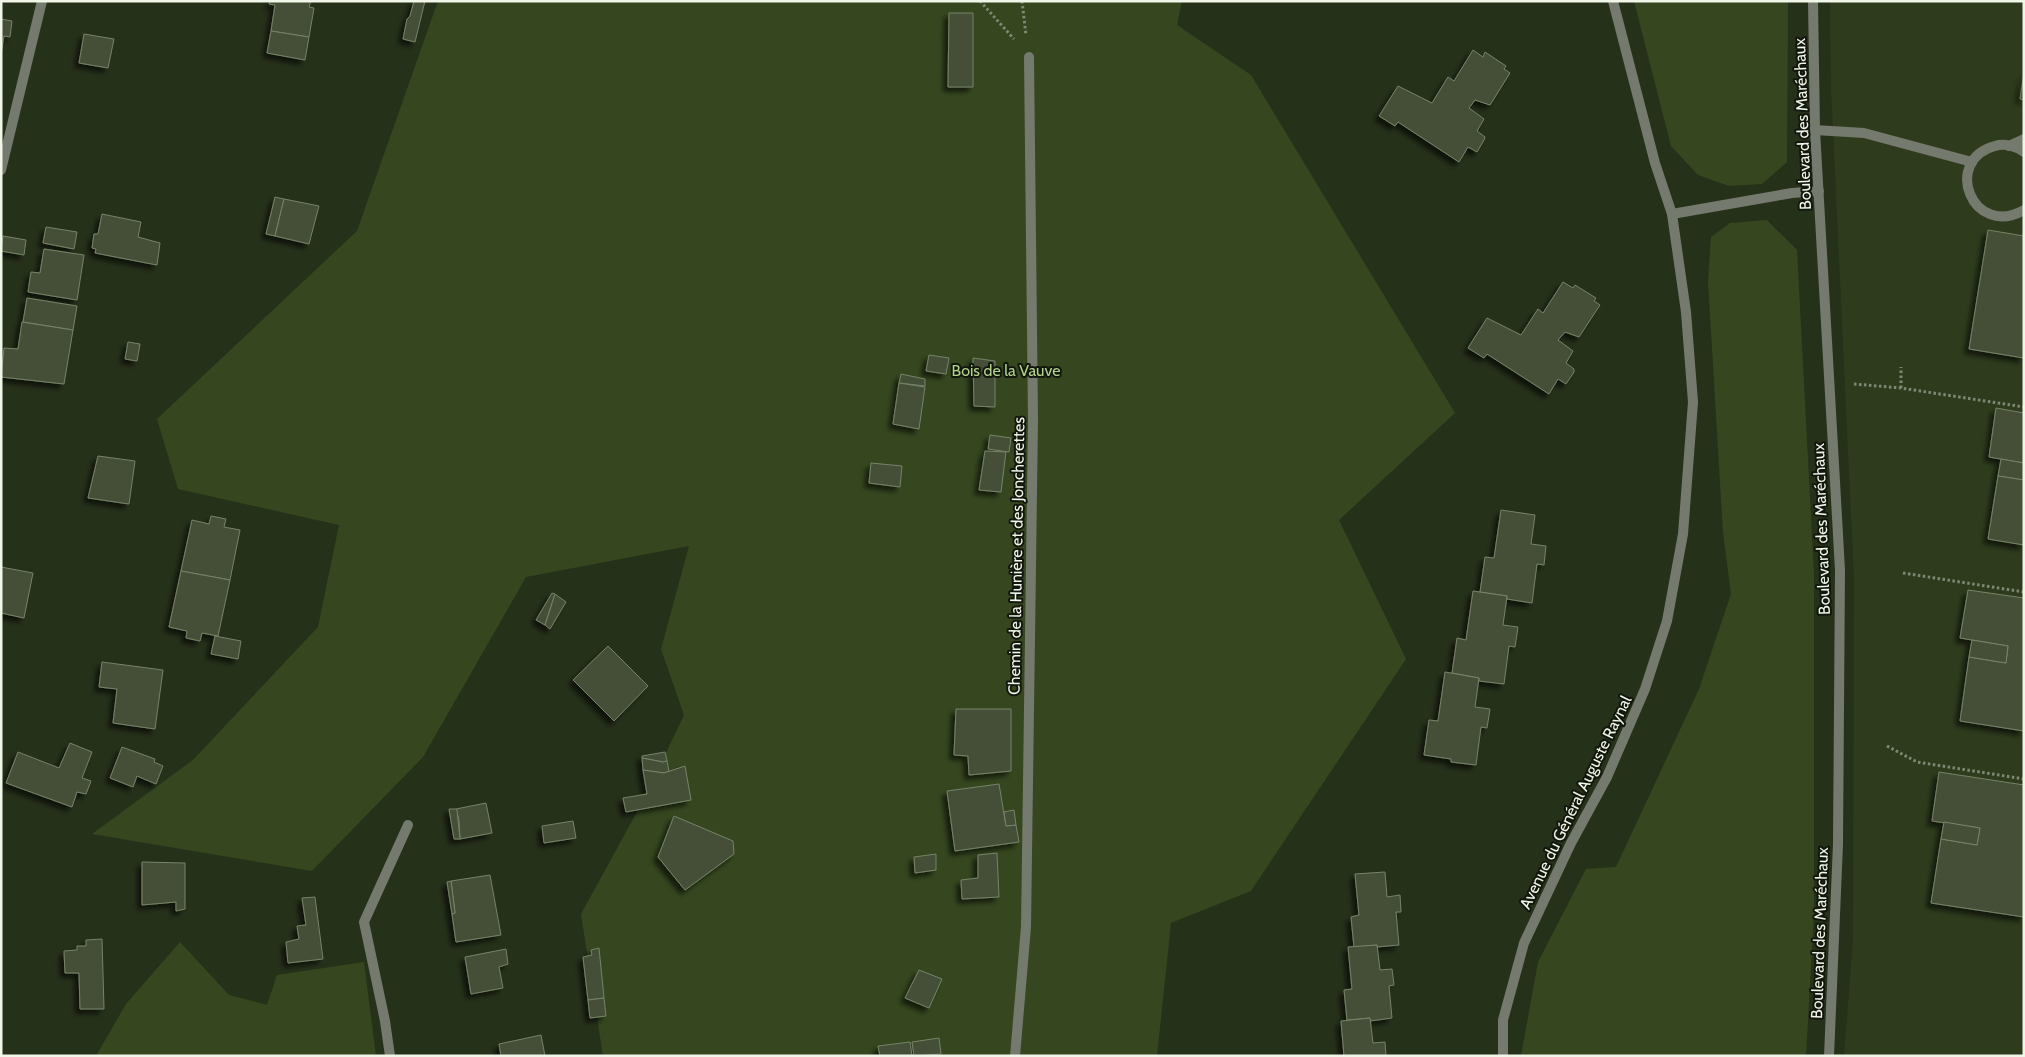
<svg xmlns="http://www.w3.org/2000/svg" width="2025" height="1057" viewBox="0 0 2025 1057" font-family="Cabin,sans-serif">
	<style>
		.built { fill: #2e3c1d }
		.green { fill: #36471f }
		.building { fill: #445037; stroke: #768368; filter: url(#shadow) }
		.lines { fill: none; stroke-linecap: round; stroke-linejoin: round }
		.path { stroke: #7f8875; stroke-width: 3; stroke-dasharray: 2.5 2.5; stroke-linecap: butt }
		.service { stroke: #747a6e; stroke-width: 10 }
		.minor { stroke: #747a6e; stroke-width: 10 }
		.labels { text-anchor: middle; stroke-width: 4; stroke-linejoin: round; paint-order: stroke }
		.street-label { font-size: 16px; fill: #f0f7e8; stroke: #12170d }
		.park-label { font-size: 16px; fill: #b2d28d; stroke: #12170d }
	</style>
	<defs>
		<filter id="shadow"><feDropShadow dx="-4.5" dy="4.5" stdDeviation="2.5" flood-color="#0009"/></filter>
	</defs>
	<rect width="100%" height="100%" fill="#26311a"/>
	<polygon class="built" points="1830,1 2024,1 2024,1056 1844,1056 1853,941 1854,579 1831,86"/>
	<g class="green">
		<polygon points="438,1 1182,1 1177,25 1251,75 1455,413 1339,520 1406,659 1251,891 1171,923 1157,1056 603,1056 581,914 643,801 684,715 661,649 689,546 526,577 423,757 312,871 92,834 193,760 318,627 339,525 178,489 157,419 357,231"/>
		<polygon points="1634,1 1788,1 1787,162 1762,184 1729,186 1698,175 1671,146"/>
		<polygon points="1767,220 1797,250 1814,575 1814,913 1806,1056 1521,1056 1538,962 1586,869 1616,867 1699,689 1731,594 1723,532 1708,281 1711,237 1730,223"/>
		<polygon points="180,942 229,995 267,1005 277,975 364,962 376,1056 96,1056 126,1004"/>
	</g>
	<g class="building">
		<polygon points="270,1 311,1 309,7 314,8 309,37 271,31 275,5 269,4"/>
		<polygon points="414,1 425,1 415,42 403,39 407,19 410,16"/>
		<polygon points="949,13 973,13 973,87 948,87"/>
		<polygon points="1,19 12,21 10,37 4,36 1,55"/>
		<polygon points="271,31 309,37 305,60 267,53"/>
		<polygon points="84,34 114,39 108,68 79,63"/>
		<polygon points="1473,50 1483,57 1485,52 1506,66 1504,69 1510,73 1490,105 1475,100 1469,108 1484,119 1477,131 1485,137 1484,140 1477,152 1468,147 1459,162 1398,122 1395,126 1379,116 1398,86 1432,103 1448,77 1454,81"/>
		<polygon points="2024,73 2024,100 2020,99"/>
		<polygon points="275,197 284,199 275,236 266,234"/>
		<polygon points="284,199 319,206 309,244 275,236"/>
		<polygon points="102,214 141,222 138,237 160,243 157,265 95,253 96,249 92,248 94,234 98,234"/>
		<polygon points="46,227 77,232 74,249 43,243"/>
		<polygon points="1988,230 2024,236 2024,358 1969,349"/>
		<polygon points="3,236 26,240 24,255 1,251"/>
		<polygon points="44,249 84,255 77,300 28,292 31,272 40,273"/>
		<polygon points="1563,282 1573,288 1575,285 1596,298 1594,301 1600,305 1579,337 1565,332 1558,340 1573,351 1566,363 1574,369 1574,372 1566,384 1558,379 1549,394 1487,354 1484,358 1468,348 1487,318 1521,335 1538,309 1543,313"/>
		<polygon points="27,298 77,306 73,330 23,322"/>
		<polygon points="22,322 73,330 64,384 1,377 4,348 18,349"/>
		<polygon points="128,342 140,344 137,361 125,359"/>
		<polygon points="929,355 949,358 946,374 926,371"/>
		<polygon points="973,358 995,361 995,407 974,406"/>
		<polygon points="901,374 925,379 925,386 899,383"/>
		<polygon points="899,383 925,387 919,429 893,424"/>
		<polygon points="1996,408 2024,413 2024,463 1989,457"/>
		<polygon points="990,435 1011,438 1009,452 988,449"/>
		<polygon points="985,451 1006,452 1001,492 979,490"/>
		<polygon points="98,456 135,461 129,504 88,498"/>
		<polygon points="2001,459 2024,463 2024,480 1998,476"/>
		<polygon points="871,463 902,466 900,487 869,483"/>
		<polygon points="1998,476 2024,480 2024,545 1988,539"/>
		<polygon points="1501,510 1535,515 1531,544 1546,546 1544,565 1537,564 1532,603 1507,599 1507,596 1480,592 1485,557 1494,558"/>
		<polygon points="211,516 226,519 224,527 240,530 230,580 181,571 192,520 209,524"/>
		<polygon points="1,567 33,573 24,618 1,613"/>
		<polygon points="181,571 230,580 218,636 202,633 200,641 186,638 187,631 169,627"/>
		<polygon points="1968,590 2024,598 2024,731 1960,721 1969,657 2006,663 2008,646 1960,638"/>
		<polygon points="1473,591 1507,596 1503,625 1518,627 1515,647 1509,646 1504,684 1479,681 1479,678 1452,673 1457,638 1466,640"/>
		<polygon points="552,593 555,594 545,625 536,620"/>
		<polygon points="555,594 566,602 550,629 545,625"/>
		<polygon points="215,636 241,641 238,659 211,654"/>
		<polygon points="1972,640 2008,646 2006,663 1969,657"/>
		<polygon points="608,646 648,686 614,721 573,680"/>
		<polygon points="102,662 163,670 155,729 113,723 117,689 99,687"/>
		<polygon points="1445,672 1479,678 1475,707 1490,709 1487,728 1481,727 1476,765 1451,762 1451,759 1424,755 1429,720 1438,721"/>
		<polygon points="956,709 1011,709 1011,771 969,775 968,756 954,755"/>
		<polygon points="70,743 92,752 82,778 91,781 86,794 77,792 72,807 6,783 18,752 59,768"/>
		<polygon points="122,747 155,759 154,762 163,766 156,784 137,776 133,787 110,778"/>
		<polygon points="665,752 667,761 663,762 642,758 642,756"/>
		<polygon points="642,758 663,762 667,761 669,771 664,773 643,770"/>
		<polygon points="685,766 691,800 626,812 623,798 647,794 643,770 664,773"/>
		<polygon points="1939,772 2024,785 2024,917 1931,903 1941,839 1977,845 1980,828 1932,821"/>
		<polygon points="999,784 1006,826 1016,825 1019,842 955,851 947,791"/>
		<polygon points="486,803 492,833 460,839 459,820 456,809"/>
		<polygon points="449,809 456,809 457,810 460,839 454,839"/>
		<polygon points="1014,810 1016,825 1006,826 1004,812"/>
		<polygon points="674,816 733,841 734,854 685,890 658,857"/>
		<polygon points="573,821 576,838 544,843 542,826"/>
		<polygon points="1944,822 1980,828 1977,845 1941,839"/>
		<polygon points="997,853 999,897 962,899 961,880 978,878 978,855"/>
		<polygon points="936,854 936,870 915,873 914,857"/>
		<polygon points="142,862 185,863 185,909 176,911 176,902 142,905"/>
		<polygon points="1385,872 1387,897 1400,895 1401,912 1396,912 1399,945 1377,947 1377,945 1354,947 1351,917 1359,915 1355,874"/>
		<polygon points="490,875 501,935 456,942 452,914 455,913 451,881"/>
		<polygon points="451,881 455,913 452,914 447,882"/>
		<polygon points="315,897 323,959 288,963 286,942 299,939 297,926 306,925 302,898"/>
		<polygon points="102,939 104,1009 80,1009 79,973 65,973 64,951 77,950 77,946 86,946 86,940"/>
		<polygon points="1377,945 1380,970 1392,969 1394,985 1389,986 1392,1018 1370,1021 1370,1018 1347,1020 1344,990 1352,989 1348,947"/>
		<polygon points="599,948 604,998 588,1000 583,957 592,955 591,950"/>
		<polygon points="506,949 508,964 499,967 503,988 471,994 465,957"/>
		<polygon points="919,970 942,979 929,1008 905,998"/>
		<polygon points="604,998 606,1016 590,1018 588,1000"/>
		<polygon points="1370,1018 1373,1043 1385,1042 1386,1056 1344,1056 1341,1021"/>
		<polygon points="541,1035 545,1056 501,1056 499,1044"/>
		<polygon points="939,1038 941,1054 914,1056 912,1042"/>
		<polygon points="910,1042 912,1056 880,1056 878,1046"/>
	</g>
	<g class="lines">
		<g class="path">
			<polyline points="980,1 1014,39"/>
			<polyline points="1022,1 1026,35"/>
			<polyline points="1854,384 1901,388 2024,407"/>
			<polyline points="1901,388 1901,367"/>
			<polyline points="1903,573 2024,592"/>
			<polyline points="1887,746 1917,762 2024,779"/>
		</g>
		<g class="service">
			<polyline points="1815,130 1864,133 1972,162"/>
			<polyline points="2009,146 2024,139"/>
			<path d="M2024 152C2016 146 2004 143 1995 146 1942 160 1972 239 2024 210"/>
			<polyline points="1,170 42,1"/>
			<polyline points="1672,214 1792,193 1819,191"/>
			<polyline points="1503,1056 1503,1020 1524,943 1571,843 1607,777 1645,689 1667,621 1683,534 1693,402 1686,312 1672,214 1655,163 1613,1"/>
		</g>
		<g class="minor">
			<polyline points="1813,1 1815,130 1840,570 1838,844 1829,1056"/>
			<polyline points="390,1056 385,1021 364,922 408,825"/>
			<polyline points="1015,1056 1026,927 1033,419 1029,57"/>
		</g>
	</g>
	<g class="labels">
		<g class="street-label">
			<text transform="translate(1802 124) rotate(-92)" y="6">Boulevard des Maréchaux</text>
			<text transform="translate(1821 529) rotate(-92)" y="6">Boulevard des Maréchaux</text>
			<text transform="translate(1016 556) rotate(-89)" y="6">Chemin de la Hunière et des Joncherettes</text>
			<text transform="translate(1575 802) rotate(-64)" y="6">Avenue du Général Auguste Raynal</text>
			<text transform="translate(1819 933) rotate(-88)" y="6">Boulevard des Maréchaux</text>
		</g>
		<g class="park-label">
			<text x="1006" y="376">Bois de la Vauve</text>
		</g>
	</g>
	<rect width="2025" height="1057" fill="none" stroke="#f0f7e8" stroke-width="5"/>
</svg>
